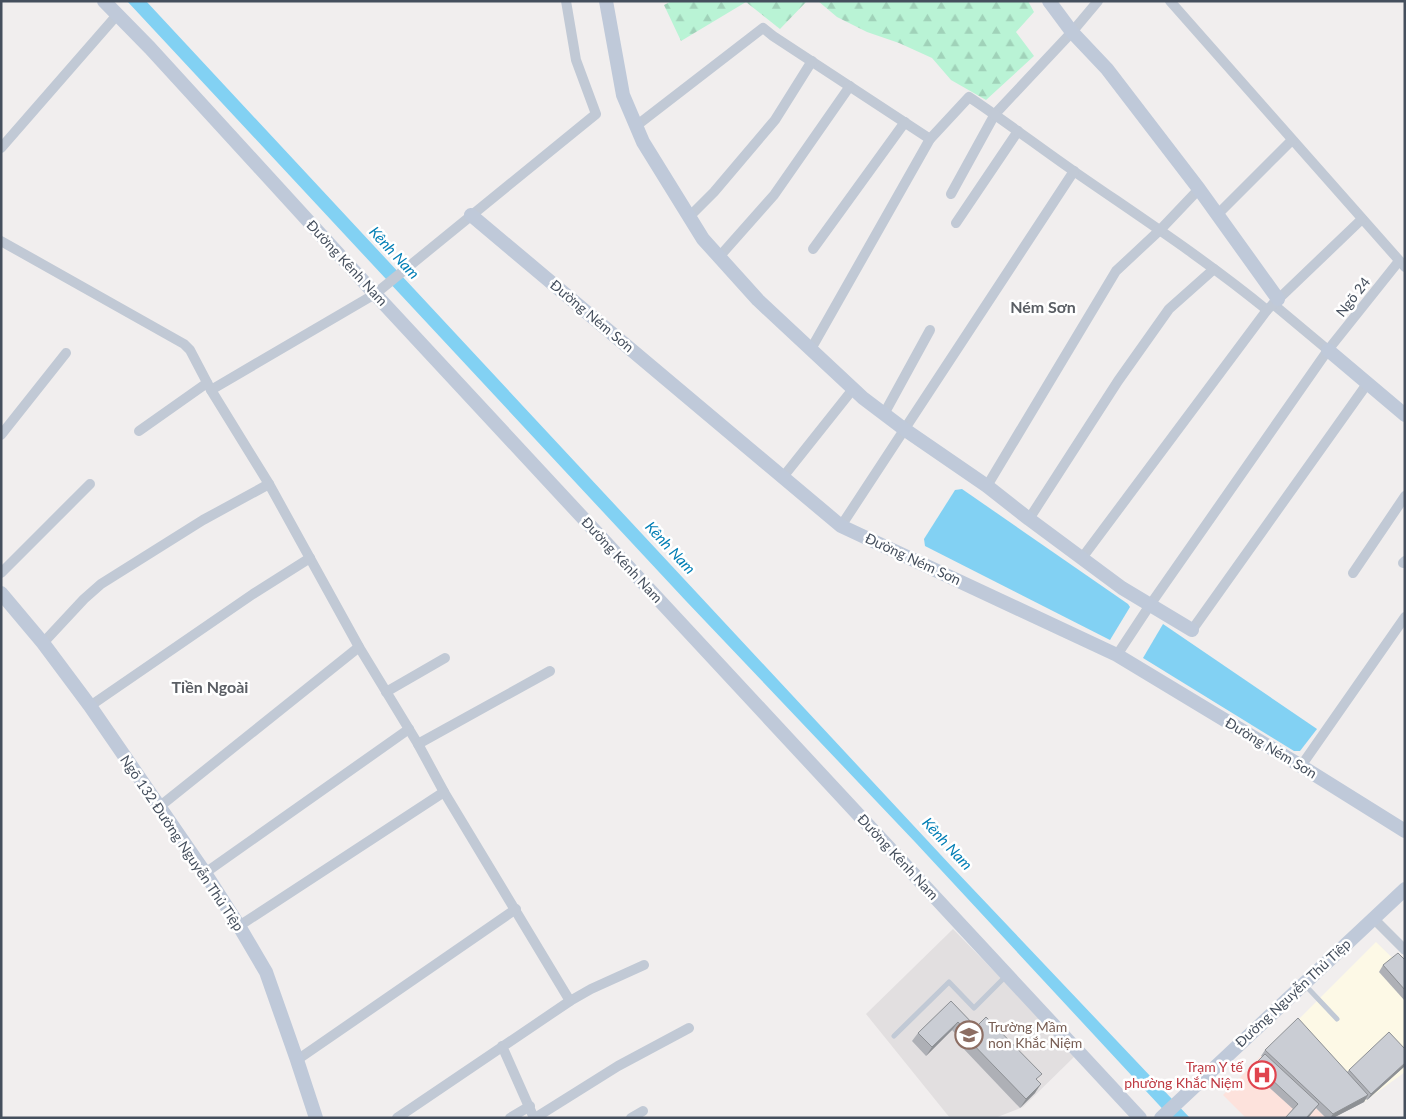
<svg xmlns="http://www.w3.org/2000/svg" width="1406" height="1119" viewBox="0 0 1406 1119" font-family="Lato,sans-serif">
	<style>
		.commercial { fill: #fdf9e6 }
		.education { fill: #e2dfe0 }
		.medical { fill: #fde2dc }
		.forest { fill: url(#forest-firs) }
		.water { fill: #82d1f3 }
		.lines { fill: none; stroke-linecap: round; stroke-linejoin: round }
		.lane { stroke: #c1c9d5; stroke-width: 5 }
		.street { stroke: #c1c9d5; stroke-width: 10 }
		.secondary { stroke: #bfc9d9; stroke-width: 14 }
		.wall { fill: #aeb0b6 }
		.shaded-wall { fill: #8d9094 }
		.building { fill: #cacdd4; stroke: #8d9094 }
		.labels { text-anchor: middle; stroke-width: 5; stroke-linejoin: round; paint-order: stroke }
		.street-label { font-size: 14px; fill: #454f5d; stroke: #fff }
		.education-label { font-size: 14px; fill: #785e54; stroke: #fff; text-anchor: start }
		.health-label { font-size: 14px; fill: #be3a42; stroke: #fff; text-anchor: end }
		.water-label { font-size: 15px; font-style: italic; fill: #017eb5; stroke: #fff }
		.quarter-label { font-size: 16px; font-weight: bold; fill: #5a5e64; stroke: #fff }
	</style>
	<defs>
		<pattern id="forest-firs" width="22" height="20" patternUnits="userSpaceOnUse" patternTransform="scale(1.25)"><rect width="22" height="20" fill="#b9f3d5"/><path d="M5 1l3.5 6h-7zM16 11l3.5 6h-7z" fill="#a0d2b9"/></pattern>
	</defs>
	<rect width="100%" height="100%" fill="#f1eeee"/>
	<polygon class="commercial" points="1376,942 1405,970 1405,1072 1364,1102 1294,1024"/>
	<polygon class="education" points="953,929 1076,1055 1023,1107 995,1118 950,1118 866,1014"/>
	<polygon class="medical" points="1261,1056 1326,1118 1246,1118 1223,1095"/>
	<g class="forest">
		<polygon points="672,1 807,1 780,29 746,2 681,41 664,5"/>
		<polygon points="818,1 1028,1 1034,12 1016,32 1034,56 986,100 951,80 932,58 899,43 867,32 837,17"/>
	</g>
	<g class="water">
		<polygon points="127,1 146,1 953,868 1190,1118 1171,1118 915,842 686,601"/>
		<polygon points="962,489 1128,604 1130,607 1110,640 925,546 924,539 955,490"/>
		<polygon points="1163,624 1317,729 1300,751 1294,751 1143,658"/>
	</g>
	<g class="lines">
		<g class="lane">
			<polyline points="1304,984 1337,1019"/>
			<polyline points="894,1036 949,982 974,1008 1007,975"/>
		</g>
		<g class="street">
			<polyline points="1170,1 1405,267"/>
			<polyline points="636,126 763,28 773,36 930,139"/>
			<polyline points="1,148 117,15"/>
			<polyline points="951,194 995,114 1072,32 1098,1"/>
			<polyline points="1217,215 1292,140"/>
			<polyline points="689,217 714,192 775,120 812,61"/>
			<polyline points="956,223 1018,131"/>
			<polyline points="1,241 184,344 190,350 211,390 269,484 359,647 418,744 444,792 570,1001"/>
			<polyline points="813,249 905,122"/>
			<polyline points="719,257 774,195 850,86"/>
			<polyline points="1273,304 1328,350"/>
			<path d="M811 349 930 139 969 97C1005 121 1039 147 1075 172 1140 217 1206 260 1267 310"/>
			<polyline points="211,390 375,294 596,114 576,60 566,1"/>
			<polyline points="884,414 930,330"/>
			<polyline points="139,431 207,383"/>
			<polyline points="1,435 66,353"/>
			<polyline points="783,477 853,389"/>
			<polyline points="987,486 1116,271 1161,229 1199,189"/>
			<polyline points="1029,519 1118,381 1169,309 1214,269"/>
			<polyline points="841,526 1074,171"/>
			<polyline points="1082,558 1267,310 1362,219"/>
			<polyline points="1403,563 1405,561"/>
			<polyline points="1,573 90,484"/>
			<polyline points="1353,573 1405,496"/>
			<polyline points="1192,630 1367,384"/>
			<polyline points="43,643 84,599 101,584 203,520 269,484"/>
			<polyline points="1117,655 1150,605 1328,350 1399,261"/>
			<polyline points="386,692 445,658"/>
			<polyline points="90,706 253,594 310,558"/>
			<polyline points="418,744 550,671"/>
			<polyline points="1301,766 1405,617"/>
			<polyline points="159,807 359,647"/>
			<polyline points="205,873 409,729"/>
			<polyline points="1373,918 1405,950"/>
			<polyline points="239,926 444,792"/>
			<polyline points="502,1046 534,1118"/>
			<polyline points="297,1060 516,909"/>
			<polyline points="397,1118 570,1001 591,989 644,965"/>
			<polyline points="510,1118 530,1106"/>
			<polyline points="535,1118 618,1066 689,1028"/>
			<polyline points="631,1118 643,1111"/>
		</g>
		<g class="secondary">
			<polyline points="104,1 150,48 375,294 1140,1118"/>
			<polyline points="606,1 623,95 643,142 703,239 758,300 863,398 904,429 987,486 1029,519 1122,588 1192,630"/>
			<polyline points="1049,1 1072,32 1107,69 1199,189 1278,299"/>
			<polyline points="471,215 841,526 1117,655 1301,766 1405,831"/>
			<polyline points="1328,350 1405,415"/>
			<polyline points="1,593 43,643 90,706 205,873 239,926 266,972 297,1060 316,1118"/>
			<polyline points="1161,1118 1405,889"/>
		</g>
	</g>
	<g class="wall">
		<polygon points="1405,960 1405,1001 1379,972 1383,965"/>
		<polygon points="951,1001 976,1027 1037,1080 1035,1093 1020,1108 961,1046 964,1042 952,1030 926,1056 912,1041 918,1033"/>
		<polygon points="1405,1049 1405,1066 1367,1100 1366,1099 1364,1102 1333,1118 1326,1118 1316,1108 1308,1118 1285,1118 1293,1109 1251,1071 1262,1057 1261,1056 1265,1050 1347,1072 1349,1070"/>
	</g>
	<g class="shaded-wall">
		<polygon points="958,1022 952,1030 926,1056 932,1047"/>
		<polygon points="1405,1063 1405,1066 1367,1100 1371,1094"/>
		<polygon points="1041,1084 1035,1093 1020,1108 1026,1099"/>
		<polygon points="1368,1095 1364,1102 1333,1118 1330,1118 1333,1114"/>
		<polygon points="1319,1104 1308,1118 1306,1118"/>
	</g>
	<g class="building">
		<polygon points="1398,953 1405,960 1405,990 1383,965"/>
		<polygon points="951,1001 976,1027 986,1017 1042,1074 1036,1079 1041,1084 1026,1099 967,1038 970,1035 958,1022 932,1047 918,1033"/>
		<polygon points="1298,1018 1368,1095 1333,1114 1265,1050"/>
		<polygon points="1389,1032 1405,1049 1405,1063 1371,1094 1349,1070"/>
		<polygon points="1265,1054 1319,1104 1306,1118 1285,1118 1298,1104 1255,1064"/>
	</g>
	<defs>
		<g id="school-ring" transform="scale(1.4375)"><circle r="9.5" fill="#fff" stroke="#8d6e63" stroke-width="1.5"/><path d="M0-5L7-2L0 1L-7-2ZM-4 1L0 2.5L4 1V4Q0 6-4 4Z" fill="#8d6e63"/></g>
		<g id="hospital-ring" transform="scale(1.4375)"><circle r="9.5" fill="#fff" stroke="#e0444e" stroke-width="1.5"/><path d="M-5-5h3v3.5h4V-5h3V5h-3V1.5h-4V5h-3Z" fill="#e0444e"/></g>
	</defs>
	<g fill-rule="evenodd">
		<use href="#school-ring" x="969" y="1035"/>
		<use href="#hospital-ring" x="1262" y="1075"/>
	</g>
	<g class="labels">
		<g class="street-label">
			<text transform="translate(347 263) rotate(47)" y="5">Đường Kênh Nam</text>
			<text transform="translate(1353 297) rotate(-52)" y="5">Ngõ 24</text>
			<text transform="translate(592 316) rotate(40)" y="5">Đường Ném Sơn</text>
			<text transform="translate(913 559) rotate(25)" y="5">Đường Ném Sơn</text>
			<text transform="translate(622 560) rotate(47)" y="5">Đường Kênh Nam</text>
			<text transform="translate(1271 748) rotate(31)" y="5">Đường Ném Sơn</text>
			<text transform="translate(182 843) rotate(56)" y="5">Ngõ 132 Đường Nguyễn Thủ Tiệp</text>
			<text transform="translate(898 857) rotate(47)" y="5">Đường Kênh Nam</text>
			<text transform="translate(1293 993) rotate(-43)" y="5">Đường Nguyễn Thủ Tiệp</text>
		</g>
		<g class="education-label">
			<text x="988" y="1032">Trường Mầm<tspan x="988" dy="16">non Khắc Niệm</tspan></text>
		</g>
		<g class="health-label">
			<text x="1243" y="1072">Trạm Y tế<tspan x="1243" dy="16">phường Khắc Niệm</tspan></text>
		</g>
		<g class="water-label">
			<text transform="translate(394 253) rotate(47)" y="5">Kênh Nam</text>
			<text transform="translate(670 548) rotate(47)" y="5">Kênh Nam</text>
			<text transform="translate(947 844) rotate(47)" y="5">Kênh Nam</text>
		</g>
		<g class="quarter-label">
			<text x="1043" y="313">Ném Sơn</text>
			<text x="210" y="693">Tiền Ngoài</text>
		</g>
	</g>
	<rect width="1406" height="1119" fill="none" stroke="#454f5d" stroke-width="5"/>
</svg>
